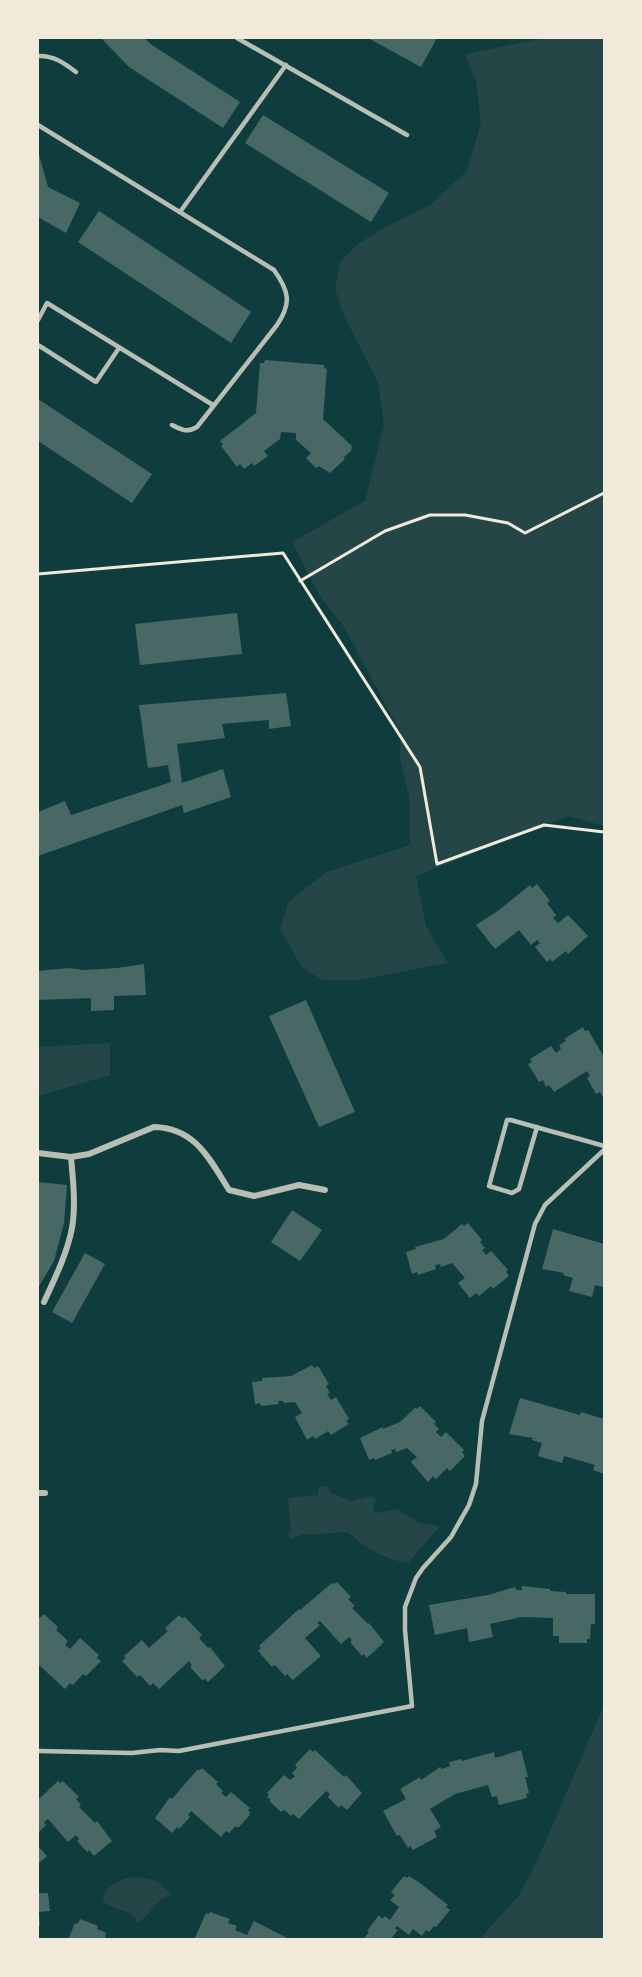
<svg xmlns="http://www.w3.org/2000/svg" width="642" height="1977" viewBox="0 0 642 1977" font-family="Arial,sans-serif">
	<style>
		.green { fill: #244646 }
		.building { fill: #486865 }
		.lines { fill: none; stroke-linecap: round; stroke-linejoin: round }
		.path { stroke: #f1e9da; stroke-width: 3 }
		.service { stroke: #b8beb3; stroke-width: 4.5 }
		.minor { stroke: #b8beb3; stroke-width: 6 }
	</style>
	<rect width="100%" height="100%" fill="#0f3d3e"/>
	<g class="green">
		<polygon points="544,38 604,38 604,826 568,816 416,876 426,926 448,963 359,980 322,980 301,966 280,929 289,901 327,872 410,845 409,797 400,759 401,733 344,627 319,595 292,542 365,501 384,425 378,382 344,316 335,289 340,262 358,244 389,225 430,205 467,171 481,123 476,81 465,54"/>
		<polygon points="110,1043 110,1075 38,1096 38,1047"/>
		<path d="M327 1486 331 1493 351 1501 373 1496 376 1500 373 1510 377 1513 397 1509 419 1523 440 1526 408 1563C384 1559 366 1549 348 1532L301 1535 292 1539 288 1536 291 1531 288 1498 318 1495V1487Z"/>
		<polygon points="604,1705 604,1939 480,1939 520,1894 538,1859"/>
		<path d="M137 1877 157 1881 172 1895C153 1899 151 1917 135 1924L136 1918C126 1908 112 1910 103 1901 105 1884 122 1878 137 1877Z"/>
	</g>
	<g class="building">
		<polygon points="101,38 144,38 152,45 240,102 223,128 129,67"/>
		<polygon points="368,38 437,38 421,67"/>
		<polygon points="263,115 389,193 371,222 245,143"/>
		<polygon points="38,151 48,187 80,203 66,233 38,217"/>
		<polygon points="99,211 251,312 231,343 78,242"/>
		<polygon points="265,360 324,365 324,368 327,369 323,419 352,446 351,451 343,458 345,459 330,473 319,466 316,468 306,458 311,453 296,440 296,433 281,432 280,439 264,451 268,456 254,466 252,463 244,469 240,464 237,467 221,446 223,444 220,441 256,413 260,363 264,363"/>
		<polygon points="38,399 152,474 132,503 38,441"/>
		<polygon points="237,613 242,654 140,665 135,624"/>
		<polygon points="286,693 291,726 269,729 269,720 222,724 225,738 177,744 182,783 223,769 231,797 184,813 182,805 38,856 38,812 65,801 71,815 171,782 168,765 148,768 139,705"/>
		<polygon points="537,884 550,901 547,903 556,915 553,918 558,923 568,915 588,936 568,954 566,951 552,962 550,959 547,962 535,947 540,943 537,940 531,945 519,930 495,949 476,925 499,910 530,885 532,888"/>
		<polygon points="144,964 146,995 114,996 114,1010 91,1011 91,998 38,1000 38,971 69,968 84,970 117,968"/>
		<polygon points="306,1000 355,1112 319,1127 269,1016"/>
		<polygon points="583,1027 585,1031 588,1030 604,1057 604,1095 602,1096 600,1092 596,1094 587,1078 590,1076 587,1071 554,1092 549,1085 546,1087 543,1080 539,1082 528,1064 532,1062 530,1059 551,1046 556,1053 561,1049 559,1045 566,1041 564,1039"/>
		<polygon points="38,1182 67,1185 64,1223 54,1261 38,1288"/>
		<polygon points="292,1210 322,1230 300,1261 271,1242"/>
		<polygon points="468,1223 482,1240 480,1242 485,1248 482,1250 486,1255 491,1251 508,1270 506,1272 509,1276 493,1289 491,1286 479,1296 476,1293 470,1298 458,1283 465,1278 452,1263 441,1267 440,1264 435,1265 436,1269 418,1275 417,1272 412,1274 406,1252 416,1249 415,1247 444,1239 462,1224 464,1226"/>
		<polygon points="553,1229 604,1244 604,1284 603,1287 595,1285 592,1297 569,1291 573,1278 563,1275 564,1273 542,1269"/>
		<polygon points="85,1253 105,1264 72,1323 52,1312"/>
		<polygon points="312,1365 314,1368 318,1366 329,1384 326,1386 330,1393 327,1394 331,1400 336,1397 349,1419 346,1421 349,1424 331,1435 328,1431 315,1439 313,1436 307,1440 295,1417 302,1413 295,1402 284,1403 283,1401 278,1401 279,1404 261,1406 260,1403 255,1404 252,1382 262,1381 262,1378 291,1376"/>
		<polygon points="520,1398 580,1415 581,1412 604,1419 604,1474 593,1470 595,1465 564,1456 562,1463 538,1456 542,1443 532,1440 533,1438 509,1434"/>
		<polygon points="420,1406 436,1422 434,1424 439,1429 436,1432 441,1437 446,1432 464,1450 462,1452 465,1456 450,1471 447,1468 436,1479 433,1476 428,1482 411,1462 417,1457 407,1448 396,1452 395,1449 391,1450 392,1453 375,1460 374,1458 369,1460 360,1438 383,1427 383,1429 400,1422 416,1407 417,1409"/>
		<polygon points="337,1582 351,1597 348,1599 355,1606 352,1608 368,1624 369,1623 384,1642 367,1658 364,1654 362,1656 350,1642 352,1640 349,1637 341,1644 320,1621 317,1623 320,1625 305,1638 321,1656 293,1680 287,1674 285,1676 275,1665 272,1667 258,1651 261,1648 259,1646 299,1609 300,1610 332,1583 334,1584"/>
		<polygon points="522,1586 550,1589 550,1591 566,1592 566,1594 595,1594 595,1624 591,1624 590,1639 587,1639 587,1643 559,1643 559,1636 553,1636 553,1618 521,1617 490,1624 493,1637 469,1642 467,1628 435,1635 429,1605 488,1595 515,1587 516,1590 522,1590"/>
		<polygon points="44,1614 58,1627 56,1630 68,1641 65,1645 70,1649 80,1638 99,1655 97,1658 101,1661 86,1676 83,1674 73,1685 70,1683 65,1689 38,1664 38,1616 40,1618"/>
		<polygon points="179,1615 182,1618 185,1617 202,1635 199,1638 208,1648 210,1647 225,1666 208,1682 205,1679 202,1680 190,1667 192,1665 189,1661 159,1689 153,1683 150,1686 140,1675 137,1677 122,1661 126,1658 124,1656 142,1640 149,1648 168,1631 165,1628"/>
		<polygon points="310,1749 313,1752 315,1750 344,1777 346,1775 362,1793 347,1810 341,1805 339,1808 328,1797 330,1794 326,1791 299,1819 293,1814 291,1816 284,1810 281,1812 269,1801 271,1800 267,1797 269,1795 267,1793 284,1775 290,1780 295,1776 292,1773 297,1768 295,1765"/>
		<polygon points="521,1750 528,1777 525,1777 529,1793 526,1794 527,1798 499,1805 497,1796 492,1797 488,1785 455,1794 430,1809 441,1827 434,1831 437,1837 413,1850 410,1846 408,1848 400,1835 397,1836 383,1811 406,1799 400,1789 420,1777 421,1780 440,1767 442,1769 450,1766 449,1762 461,1759 462,1761 494,1752 495,1758"/>
		<polygon points="202,1768 218,1782 216,1784 223,1791 221,1793 226,1797 231,1792 250,1808 248,1810 250,1812 249,1816 238,1828 236,1826 229,1833 226,1831 221,1837 191,1811 188,1815 190,1817 179,1829 177,1827 172,1833 155,1818 170,1797 172,1799 198,1769 199,1771"/>
		<polygon points="58,1781 60,1783 63,1781 79,1797 76,1799 81,1805 79,1807 95,1823 97,1821 112,1841 94,1856 89,1850 87,1852 77,1841 79,1839 76,1835 68,1842 48,1819 44,1822 46,1825 38,1833 38,1800"/>
		<polygon points="38,1846 47,1856 38,1864"/>
		<polygon points="404,1876 407,1878 409,1876 420,1883 448,1905 446,1907 450,1910 436,1927 434,1926 429,1932 426,1930 422,1936 413,1929 409,1935 397,1926 395,1929 398,1930 390,1940 363,1940 369,1932 367,1931 379,1915 382,1919 385,1916 390,1920 399,1907 390,1900 395,1895 391,1892"/>
		<polygon points="38,1893 48,1893 50,1911 39,1912 40,1926 38,1926"/>
		<polygon points="210,1912 230,1919 228,1923 237,1926 235,1930 247,1935 254,1921 291,1940 194,1940 206,1913 209,1914"/>
		<polygon points="80,1919 98,1926 97,1929 106,1933 105,1937 111,1940 68,1940 75,1923 78,1924"/>
	</g>
	<g class="lines">
		<g class="path">
			<polyline points="38,574 283,553 420,767 437,864 544,825 604,832"/>
			<polyline points="300,581 385,531 430,515 465,515 508,523 525,533 604,493"/>
		</g>
		<g class="service">
			<polyline points="237,38 407,135"/>
			<path d="M38 56C53 55 64 63 76 72"/>
			<path d="M38 125 274 270C289 291 292 303 277 325L197 427C187 433 182 430 172 425"/>
			<polyline points="180,212 286,65"/>
			<polyline points="38,320 47,303 213,405"/>
			<polyline points="38,345 96,382 119,348"/>
			<path d="M537 1127 519 1189 512 1193 489 1186 507 1120H511C542 1129 573 1137 604 1146"/>
			<polyline points="38,1751 132,1753 160,1750 179,1751 412,1706 405,1630 405,1607 416,1578 423,1568 451,1537 469,1505 476,1484 482,1421 535,1224 545,1205 604,1150"/>
		</g>
		<g class="minor">
			<path d="M38 1153 71 1157 89 1154 154 1127C195 1128 209 1158 229 1190L254 1196 299 1185 325 1190"/>
			<path d="M44 1302C55 1278 67 1254 72 1228 76 1205 73 1180 71 1157"/>
			<polyline points="38,1493 45,1493"/>
		</g>
	</g>
	<rect width="642" height="1977" fill="none" stroke="#f1e9da" stroke-width="78"/>
</svg>
